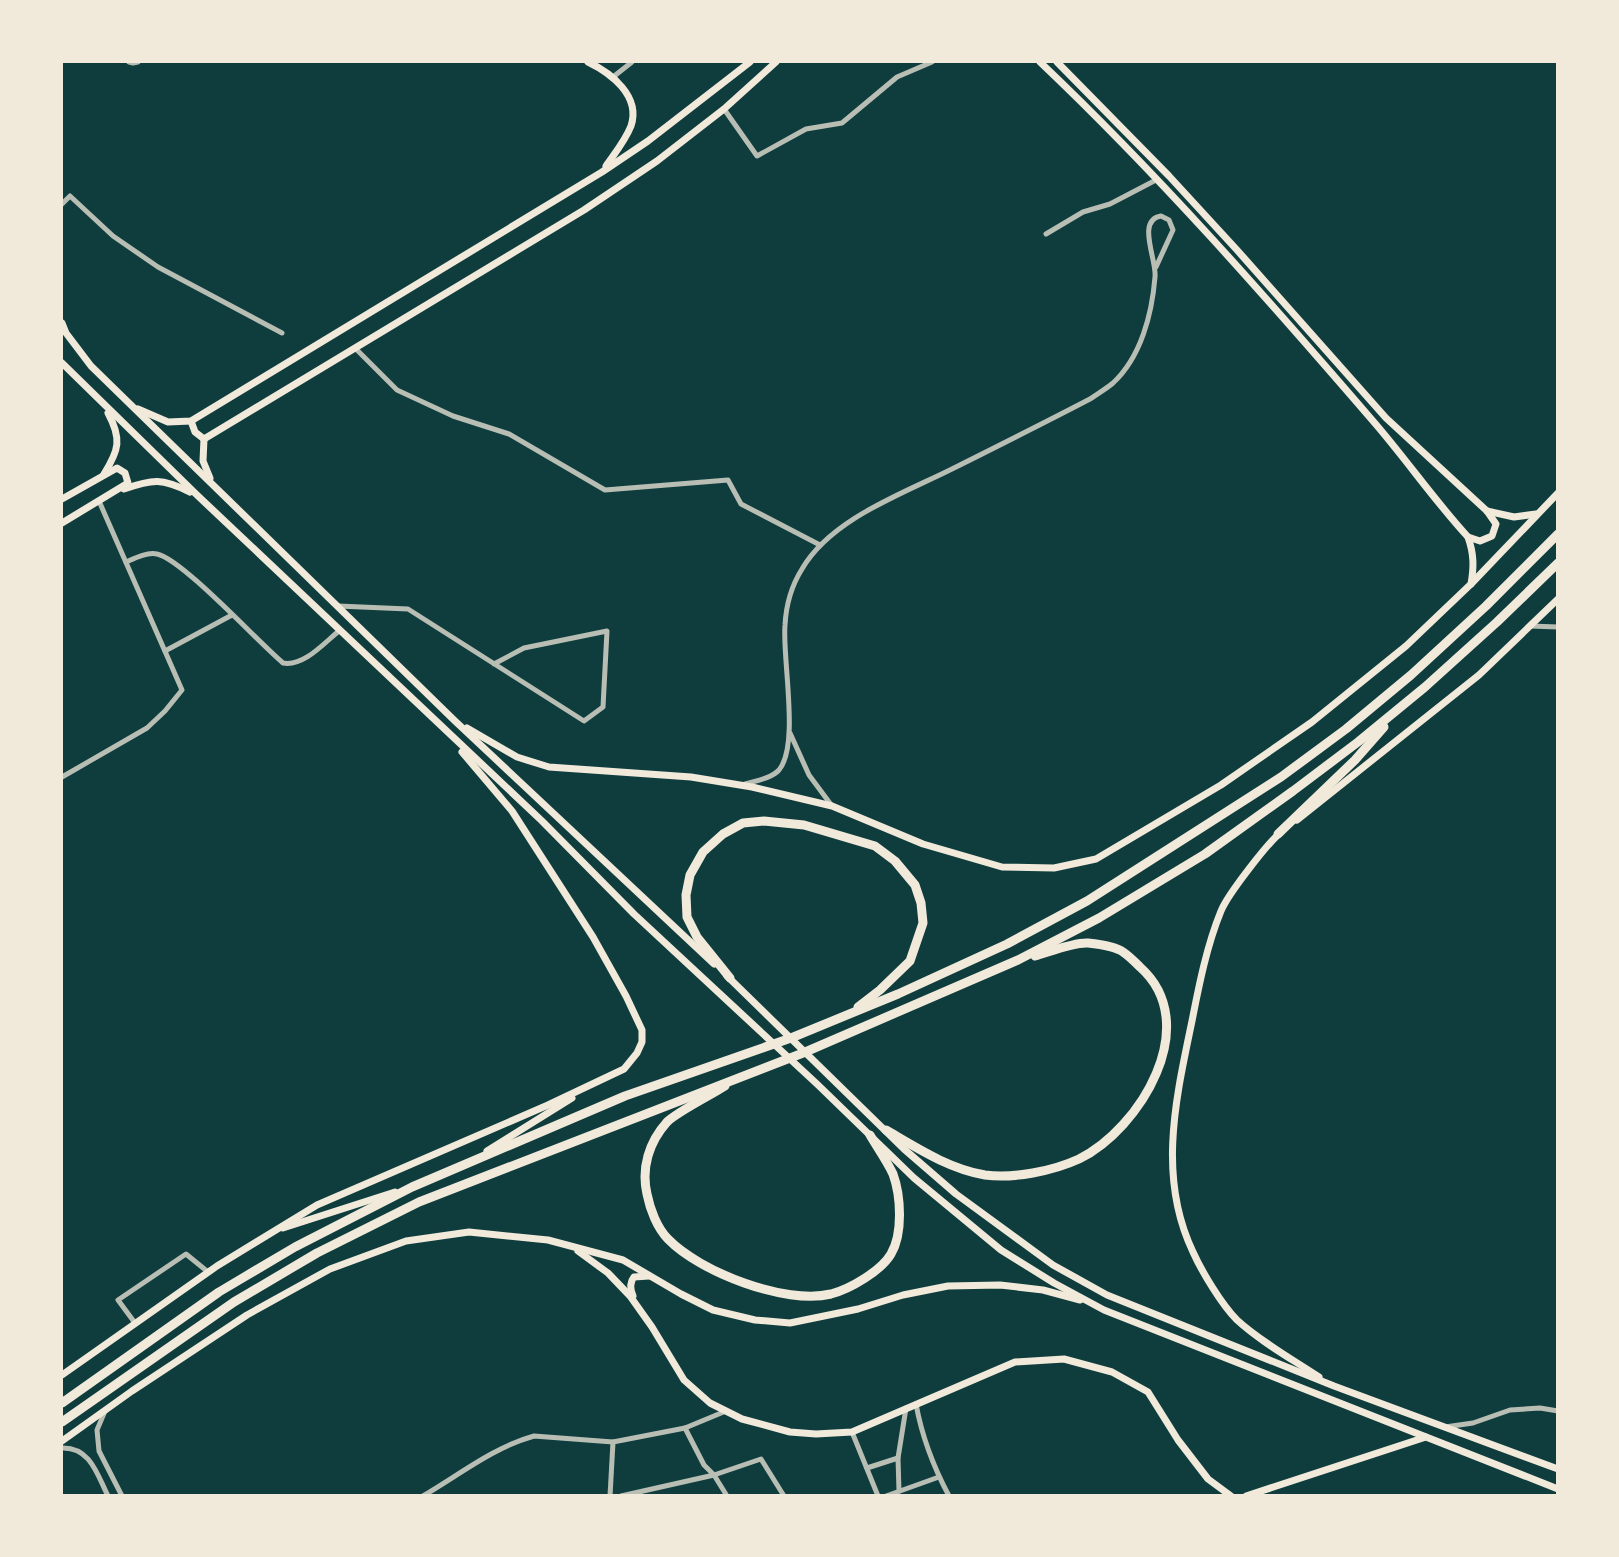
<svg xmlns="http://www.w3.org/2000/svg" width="1619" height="1557" viewBox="0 0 1619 1557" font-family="'Alegreya Sans',sans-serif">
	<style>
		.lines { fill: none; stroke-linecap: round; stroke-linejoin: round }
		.minor { stroke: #b8beb3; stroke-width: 5 }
		.secondary { stroke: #f1e9da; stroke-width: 7 }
		.motorway { stroke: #f1e9da; stroke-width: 9 }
	</style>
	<rect width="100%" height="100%" fill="#0f3d3e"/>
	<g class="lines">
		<g class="minor">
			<polyline points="129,62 133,63 138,62"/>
			<polyline points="613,77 632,62"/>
			<polyline points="724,109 757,156 806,129 842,123 897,77 932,62"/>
			<polyline points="62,204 70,196 113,236 158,267 282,333"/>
			<polyline points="1046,234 1083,212 1110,204 1156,180"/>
			<polyline points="356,349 397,390 453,416 509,434 605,490 728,480 741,504 820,545"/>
			<path d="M126 562C135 558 147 552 157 554 182 559 258 642 283 663 304 667 325 642 340 630"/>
			<polyline points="338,606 408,609 584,721 603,707 607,631 524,648 494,664"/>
			<polyline points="1530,626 1558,627"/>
			<polyline points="165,651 232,615"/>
			<polyline points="790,733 809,775 832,806"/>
			<polyline points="62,777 147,728 165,711 182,690 99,501"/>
			<path d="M742 785C753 781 771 779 779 770 800 745 782 658 785 625 786 606 792 585 802 569 831 519 902 494 952 469 998 446 1044 423 1090 399 1097 394 1106 389 1113 383 1141 357 1152 314 1155 277 1157 260 1136 220 1161 216L1169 220 1173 230 1156 267"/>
			<polyline points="135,1323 118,1300 186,1254 208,1272"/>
			<path d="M916 1404C922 1437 933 1466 949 1496"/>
			<polyline points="105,1411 97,1430 99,1451 122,1496"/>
			<polyline points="1445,1427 1473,1423 1510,1410 1540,1408 1558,1411"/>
			<polyline points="685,1428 704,1465 714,1475 727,1496"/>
			<polyline points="852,1432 878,1496"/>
			<path d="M62 1448C90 1447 97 1474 108 1496"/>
			<polyline points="898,1458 906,1408"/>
			<polyline points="867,1468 898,1458 899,1491"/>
			<path d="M423 1496C459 1475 494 1447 534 1436L613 1442 685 1428 726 1411"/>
			<polyline points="610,1496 613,1442"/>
			<polyline points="621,1496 714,1475 761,1459 784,1496"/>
			<polyline points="886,1496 939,1477"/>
		</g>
		<g class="secondary">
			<path d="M588 62C611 73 641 96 631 126 625 141 615 153 606 166"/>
			<path d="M1040 62C1158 174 1266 297 1373 421 1406 459 1434 500 1468 537L1480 541 1492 536 1496 524 1487 511 1386 418 1237 250 1169 176 1057 62"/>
			<polyline points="62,323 66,333 91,366 455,721 714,964"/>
			<polyline points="62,363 198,496 542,821 634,914 817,1084 914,1178 1001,1250 1054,1283 1104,1310 1558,1489"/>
			<polyline points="138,409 168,422 191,421 602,172 648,141 750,62"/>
			<polyline points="191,421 195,432 204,439 584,210 657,161 724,109 776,62"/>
			<polyline points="204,439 203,461 210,478"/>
			<path d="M104 474C119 450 122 439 108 413"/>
			<path d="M124 489C153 479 162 478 190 492"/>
			<polyline points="62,499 117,468 125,473 128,483 62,523"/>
			<polyline points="1487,511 1514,517 1536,514"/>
			<path d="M1468 537C1474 554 1474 567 1471 584"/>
			<polyline points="467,728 517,757 549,767 691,777 752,787 832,806 923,844 1002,867 1054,868 1096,859 1221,785 1312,722 1406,646 1471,584 1558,493"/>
			<polyline points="1297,820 1479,675 1558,599"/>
			<path d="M1281 832C1267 844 1228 894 1221 911 1207 945 1199 985 1192 1021 1176 1098 1157 1177 1193 1252 1202 1272 1222 1305 1237 1320 1261 1342 1292 1359 1319 1377"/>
			<polyline points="727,976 904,1149 956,1194 1053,1265 1107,1295 1334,1386 1558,1469"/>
			<polyline points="487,1151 572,1098"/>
			<polyline points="283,1228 395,1192"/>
			<polyline points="578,1251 608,1273 630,1296 652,1327 684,1380 710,1403 742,1419 790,1432 816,1434 852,1432 1015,1362 1064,1359 1112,1372 1148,1392 1178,1440 1208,1479 1231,1496"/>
			<path d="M633 1296C630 1289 629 1283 634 1277L649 1276"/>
			<polyline points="62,1375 217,1266 317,1205 548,1105 624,1069 637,1053 642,1042 642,1030 626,996 593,937 512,811 462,752"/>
			<polyline points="62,1441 132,1391 247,1315 330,1269 406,1241 469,1232 548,1240 623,1260 681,1294 713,1310 755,1320 790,1323 858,1309 903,1295 948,1286 1000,1285 1043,1290 1080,1300"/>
			<polyline points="1246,1496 1426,1437"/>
		</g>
		<g class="motorway">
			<polyline points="1278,834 1355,760 1384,727"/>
			<polyline points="730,978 697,937 687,917 686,895 690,875 703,852 723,834 743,823 764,821 804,825 875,846 895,861 915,885 921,903 923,923 910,961 880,990 858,1007"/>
			<path d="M725 1086C711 1095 677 1112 667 1122 649 1142 641 1168 647 1194 650 1209 657 1228 668 1239 700 1272 785 1305 831 1294 850 1289 881 1271 891 1254 903 1234 901 1196 893 1174 887 1161 877 1147 870 1135"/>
			<path d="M886 1130C917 1148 949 1169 985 1175 1013 1179 1053 1171 1079 1159 1140 1129 1204 1024 1140 967 1135 962 1129 956 1123 952 1115 946 1097 944 1088 943 1074 942 1049 952 1035 956"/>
			<polyline points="62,1403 219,1292 295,1247 412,1187 625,1096 791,1038 898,994 1007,944 1087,901 1281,777 1346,729 1411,675 1486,606 1558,534"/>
			<polyline points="62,1422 234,1302 317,1253 419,1202 803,1053 1018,960 1099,918 1205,854 1293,791 1358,742 1425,687 1497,622 1558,563"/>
		</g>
	</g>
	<rect width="1619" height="1557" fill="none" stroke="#f1e9da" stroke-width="126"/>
</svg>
